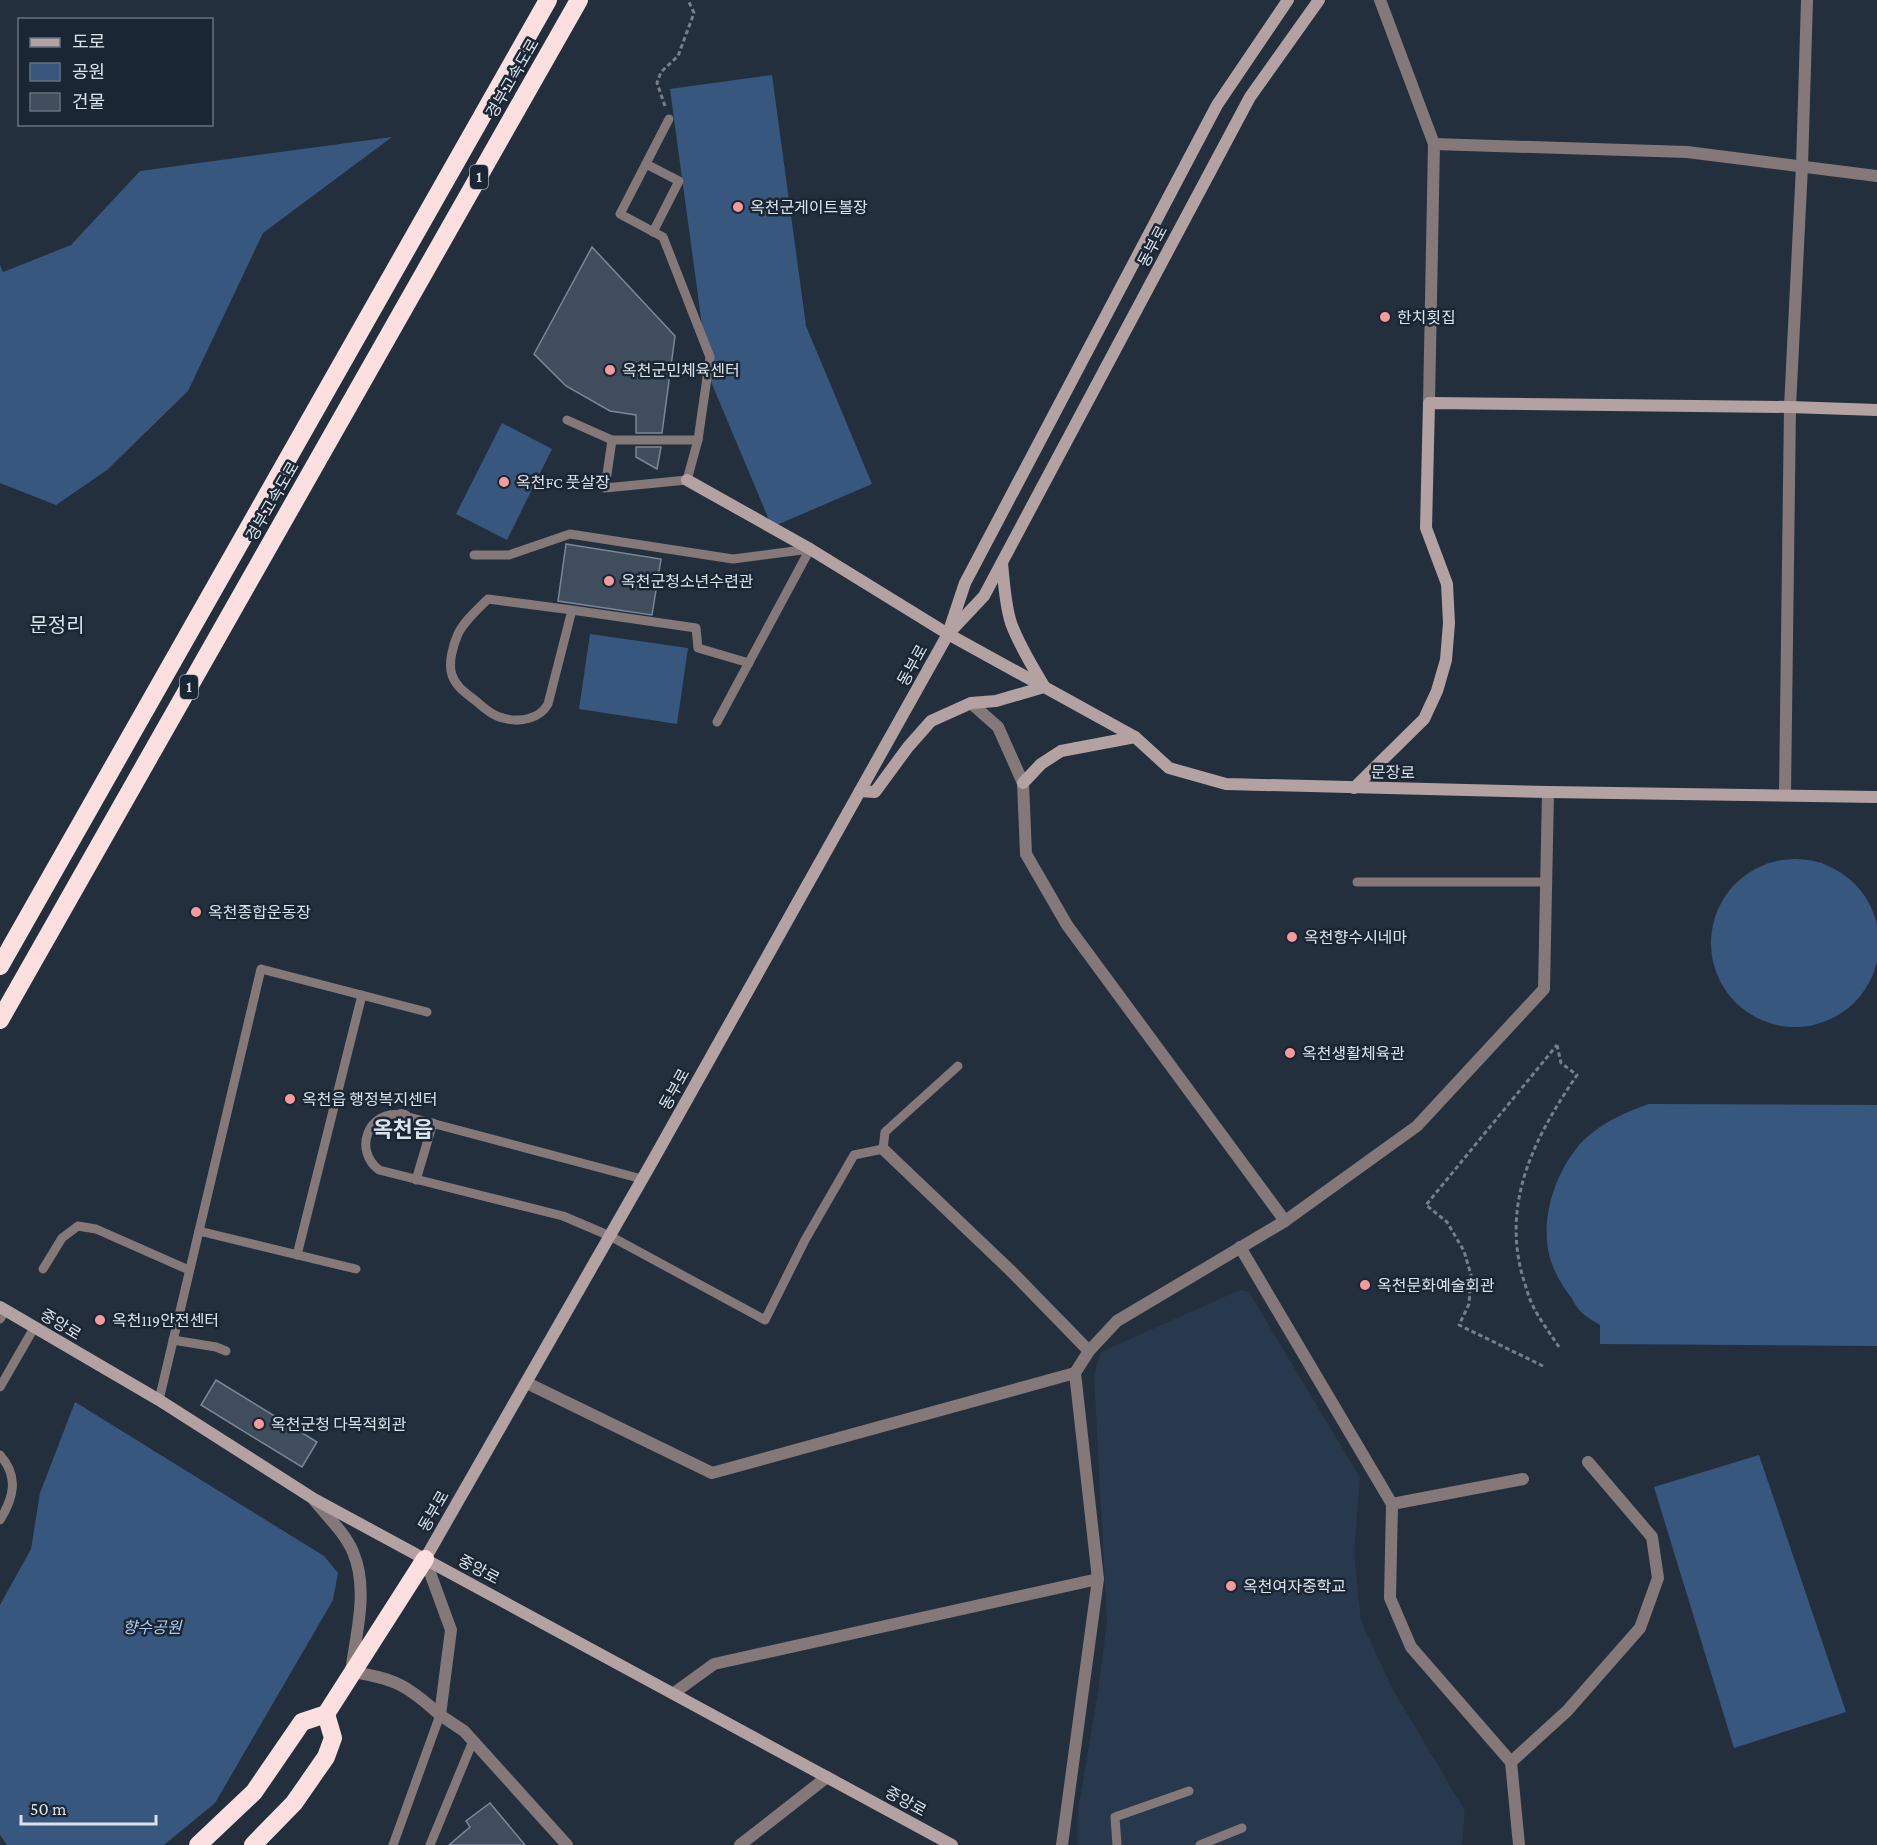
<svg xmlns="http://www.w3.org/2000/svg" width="1877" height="1845" viewBox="0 0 1877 1845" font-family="'Crimson Pro','Noto Sans KR',serif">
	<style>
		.built { fill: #29394d }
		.green { fill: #37577e }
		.building { fill: #404d5c; stroke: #798798; stroke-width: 1.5 }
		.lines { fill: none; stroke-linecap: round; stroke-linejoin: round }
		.path { stroke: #757e8b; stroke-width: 3; stroke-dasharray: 4.5 3; stroke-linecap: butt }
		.lane { stroke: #847878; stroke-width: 9 }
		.street { stroke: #847878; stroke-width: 12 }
		.secondary { stroke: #b4a2a2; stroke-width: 12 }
		.highway { stroke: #fce0df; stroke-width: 18 }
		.poi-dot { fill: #f59b9c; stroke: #1a2633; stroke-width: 2 }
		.labels { text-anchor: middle; stroke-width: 5; stroke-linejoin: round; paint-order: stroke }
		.shield { fill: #1a2633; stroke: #a0aab4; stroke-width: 1.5 }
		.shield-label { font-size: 15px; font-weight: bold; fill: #dae2eb }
		.street-label { font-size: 16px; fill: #dae2eb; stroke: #1a2633 }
		.poi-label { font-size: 16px; fill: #dae2eb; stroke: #1a2633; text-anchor: start }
		.park-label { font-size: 16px; font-style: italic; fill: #abcbf3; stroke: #1a2633 }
		.quarter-label { font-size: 20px; fill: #dae2eb; stroke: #1a2633 }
		.district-label { font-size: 22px; font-weight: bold; fill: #dae2eb; stroke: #1a2633 }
	</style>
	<rect width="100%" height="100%" fill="#242f3e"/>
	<polygon class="built" points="1240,1290 1249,1292 1360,1478 1354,1552 1361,1621 1393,1690 1465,1811 1462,1845 1078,1845 1078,1810 1097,1698 1107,1623 1094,1375 1101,1352"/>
	<g class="green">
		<polygon points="772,75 806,326 872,484 772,527 709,377 670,89"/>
		<polygon points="392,137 263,233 188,391 107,470 56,505 0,483 0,265 3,272 71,245 140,171"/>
		<polygon points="502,423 552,449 507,540 456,514"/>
		<polygon points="590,634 688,648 677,724 579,709"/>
		<circle cx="1795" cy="943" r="84"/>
		<path d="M1649 1104 1877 1105V1346L1600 1344V1325C1594 1321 1586 1317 1581 1312 1577 1308 1574 1302 1571 1297 1563 1287 1555 1274 1551 1261 1539 1225 1553 1178 1576 1149 1594 1126 1623 1113 1649 1104Z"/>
		<polygon points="75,1402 324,1556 338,1573 333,1600 215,1803 164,1845 7,1845 0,1835 0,1605 31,1549 40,1493"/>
		<polygon points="1759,1455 1846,1712 1734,1748 1654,1487"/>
	</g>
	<g class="building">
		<polygon points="592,247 675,336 662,433 636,433 636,415 610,411 566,386 534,354"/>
		<polygon points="636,447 661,447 657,469 636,457"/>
		<polygon points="566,544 661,559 652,615 558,601"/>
		<polygon points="216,1380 317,1442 302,1467 201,1405"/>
		<polygon points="490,1803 525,1845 449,1845 470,1827 466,1821"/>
	</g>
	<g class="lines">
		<g class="path">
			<polyline points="665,106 657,83 661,72 678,56 694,13 688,0"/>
			<path d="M1557 1045 1561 1063 1577 1075C1535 1137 1501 1201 1523 1278 1526 1286 1528 1296 1532 1304 1539 1319 1550 1333 1559 1347"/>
			<polyline points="1543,1366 1459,1325 1469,1304 1471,1275 1464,1251 1447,1222 1426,1205 1557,1045"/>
		</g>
		<g class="lane">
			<polyline points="646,164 679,181 653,232"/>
			<polyline points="567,420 612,440 605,488 687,480 698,440 710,357 663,237 620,214 669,119"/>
			<polyline points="612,440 698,440"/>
			<polyline points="474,555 509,555 570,534 733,559 810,549"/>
			<path d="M572 610 488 599C478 609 464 621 458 634 453 645 448 663 452 675 456 687 466 693 476 701 484 708 493 716 503 718 519 723 540 719 548 704L572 610 696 628 698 648 749 663"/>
			<polyline points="717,722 810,549"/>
			<polyline points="1357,882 1546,882"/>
			<path d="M401 1115C368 1110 353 1150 379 1170L563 1216 610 1236 765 1320 805 1240 854 1155 883 1149 885 1132 958 1066"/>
			<polyline points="405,1116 642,1179"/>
			<polyline points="416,1180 433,1123"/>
			<polyline points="199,1231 356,1269"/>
			<polyline points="297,1255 362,995"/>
			<polyline points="43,1269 62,1238 78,1226 96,1229 189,1270"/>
			<polyline points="0,1319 6,1310"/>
			<polyline points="173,1340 216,1347 226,1351"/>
			<polyline points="0,1387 34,1328"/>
			<polyline points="159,1400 261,969 427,1012"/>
			<path d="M0 1455C19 1477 14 1497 0 1520"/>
			<polyline points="393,1845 440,1715"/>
			<polyline points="430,1845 473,1741"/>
			<polyline points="1117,1845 1115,1817 1189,1791"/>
			<polyline points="1200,1845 1242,1828"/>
		</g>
		<g class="street">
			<polyline points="1380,0 1434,144 1429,403"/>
			<polyline points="1434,144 1687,152 1877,176"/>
			<polyline points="971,703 998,727 1023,783 1026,854 1067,925 1285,1221"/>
			<polyline points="1785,794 1790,407 1802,166 1807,0"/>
			<polyline points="401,1115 405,1116"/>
			<polyline points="883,1149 1010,1270 1089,1351"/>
			<polyline points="1240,1247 1392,1504 1523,1479"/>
			<polyline points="527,1383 712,1473 1075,1373"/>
			<path d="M314 1500C327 1516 345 1533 353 1552 369 1590 356 1633 351 1672 395 1678 408 1686 440 1715"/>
			<polyline points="1392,1504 1390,1598 1411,1647 1511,1762 1519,1845"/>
			<polyline points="425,1559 451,1630 440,1715 464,1731 567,1845"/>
			<polyline points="674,1693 714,1664 1098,1579"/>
			<polyline points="1511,1762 1567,1711 1640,1628 1658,1578 1652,1537 1588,1462"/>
			<polyline points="740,1845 827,1777"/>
			<polyline points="1062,1845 1098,1579 1075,1373 1089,1351 1117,1321 1285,1221 1417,1126 1544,989 1548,792"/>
		</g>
		<g class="secondary">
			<polyline points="687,480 810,549 948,634 1135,737 1169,768 1226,784 1548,792 1877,797"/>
			<path d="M1002 563C1004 583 1005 604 1011 623 1019 645 1032 666 1044 686"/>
			<polyline points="951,631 984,596 1250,97 1319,0"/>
			<polyline points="1023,783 1041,764 1061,751 1135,737"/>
			<polyline points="1354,788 1424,719 1437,691 1446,660 1449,623 1447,584 1426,528 1429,403 1790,407 1877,410"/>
			<polyline points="860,791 875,792 908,747 931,721 971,703 996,701 1044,687"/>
			<polyline points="0,1307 159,1400 314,1499 952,1845"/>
			<polyline points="425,1559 652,1162 948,634 965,583 1217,105 1288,0"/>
		</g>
		<g class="highway">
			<polyline points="0,966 548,0"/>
			<polyline points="0,1020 579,0"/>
			<polyline points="198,1845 254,1792 302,1722 326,1714 425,1559"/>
			<polyline points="253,1845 294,1803 326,1757 333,1738 326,1714"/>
		</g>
	</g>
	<g class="poi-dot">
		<circle cx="738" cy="207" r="6"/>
		<circle cx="1385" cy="317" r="6"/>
		<circle cx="610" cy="370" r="6"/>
		<circle cx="504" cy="482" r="6"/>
		<circle cx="609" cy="581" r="6"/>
		<circle cx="196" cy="912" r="6"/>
		<circle cx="1292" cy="937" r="6"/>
		<circle cx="1290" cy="1053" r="6"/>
		<circle cx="290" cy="1099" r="6"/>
		<circle cx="1365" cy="1285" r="6"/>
		<circle cx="100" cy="1320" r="6"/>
		<circle cx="259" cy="1424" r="6"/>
		<circle cx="1231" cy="1586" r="6"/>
	</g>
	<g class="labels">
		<g class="shield">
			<rect x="470" y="165" width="18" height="24" rx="4.5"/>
			<rect x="180" y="675" width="18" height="24" rx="4.5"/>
		</g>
		<g class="shield-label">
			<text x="479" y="182">1</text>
			<text x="189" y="692">1</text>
		</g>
		<g class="street-label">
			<text transform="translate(512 78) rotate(-60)" y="6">경부고속도로</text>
			<text transform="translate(1152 246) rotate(-62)" y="6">동부로</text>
			<text transform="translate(272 501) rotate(-60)" y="6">경부고속도로</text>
			<text transform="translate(912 665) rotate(-61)" y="6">동부로</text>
			<text transform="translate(1393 772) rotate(1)" y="6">문장로</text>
			<text transform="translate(674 1089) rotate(-61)" y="6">동부로</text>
			<text transform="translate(61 1324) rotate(31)" y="6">중앙로</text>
			<text transform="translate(433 1511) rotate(-60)" y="6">동부로</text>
			<text transform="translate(479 1569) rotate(28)" y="6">중앙로</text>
			<text transform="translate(906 1801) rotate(29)" y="6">중앙로</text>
		</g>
		<g class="poi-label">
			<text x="750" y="213">옥천군게이트볼장</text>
			<text x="1397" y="323">한치횟집</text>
			<text x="622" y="376">옥천군민체육센터</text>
			<text x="516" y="488">옥천FC 풋살장</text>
			<text x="621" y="587">옥천군청소년수련관</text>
			<text x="208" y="918">옥천종합운동장</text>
			<text x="1304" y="943">옥천향수시네마</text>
			<text x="1302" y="1059">옥천생활체육관</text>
			<text x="302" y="1105">옥천읍 행정복지센터</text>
			<text x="1377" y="1291">옥천문화예술회관</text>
			<text x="112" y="1326">옥천119안전센터</text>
			<text x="271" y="1430">옥천군청 다목적회관</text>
			<text x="1243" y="1592">옥천여자중학교</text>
		</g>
		<g class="park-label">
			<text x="152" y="1633">향수공원</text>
		</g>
		<g class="quarter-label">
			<text x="57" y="632">문정리</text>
		</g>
		<g class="district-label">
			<text x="403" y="1137">옥천읍</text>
		</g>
	</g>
	<rect x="18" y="18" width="195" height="108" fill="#1a2633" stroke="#67717d" stroke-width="1.5"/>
	<rect x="30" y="38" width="30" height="9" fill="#b4a2a2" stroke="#67717d" stroke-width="1.5"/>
	<text x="72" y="48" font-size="18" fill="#dae2eb">도로</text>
	<rect x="30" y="63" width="30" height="18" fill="#37577e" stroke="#67717d" stroke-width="1.5"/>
	<text x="72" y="78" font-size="18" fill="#dae2eb">공원</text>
	<rect x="30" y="93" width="30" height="18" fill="#404d5c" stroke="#67717d" stroke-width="1.5"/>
	<text x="72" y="108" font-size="18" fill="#dae2eb">건물</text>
	<path d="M21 1815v9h135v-9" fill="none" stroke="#dae2eb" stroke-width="3"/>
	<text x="30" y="1815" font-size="18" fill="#dae2eb" stroke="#1a2633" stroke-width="4.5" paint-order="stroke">50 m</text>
</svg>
